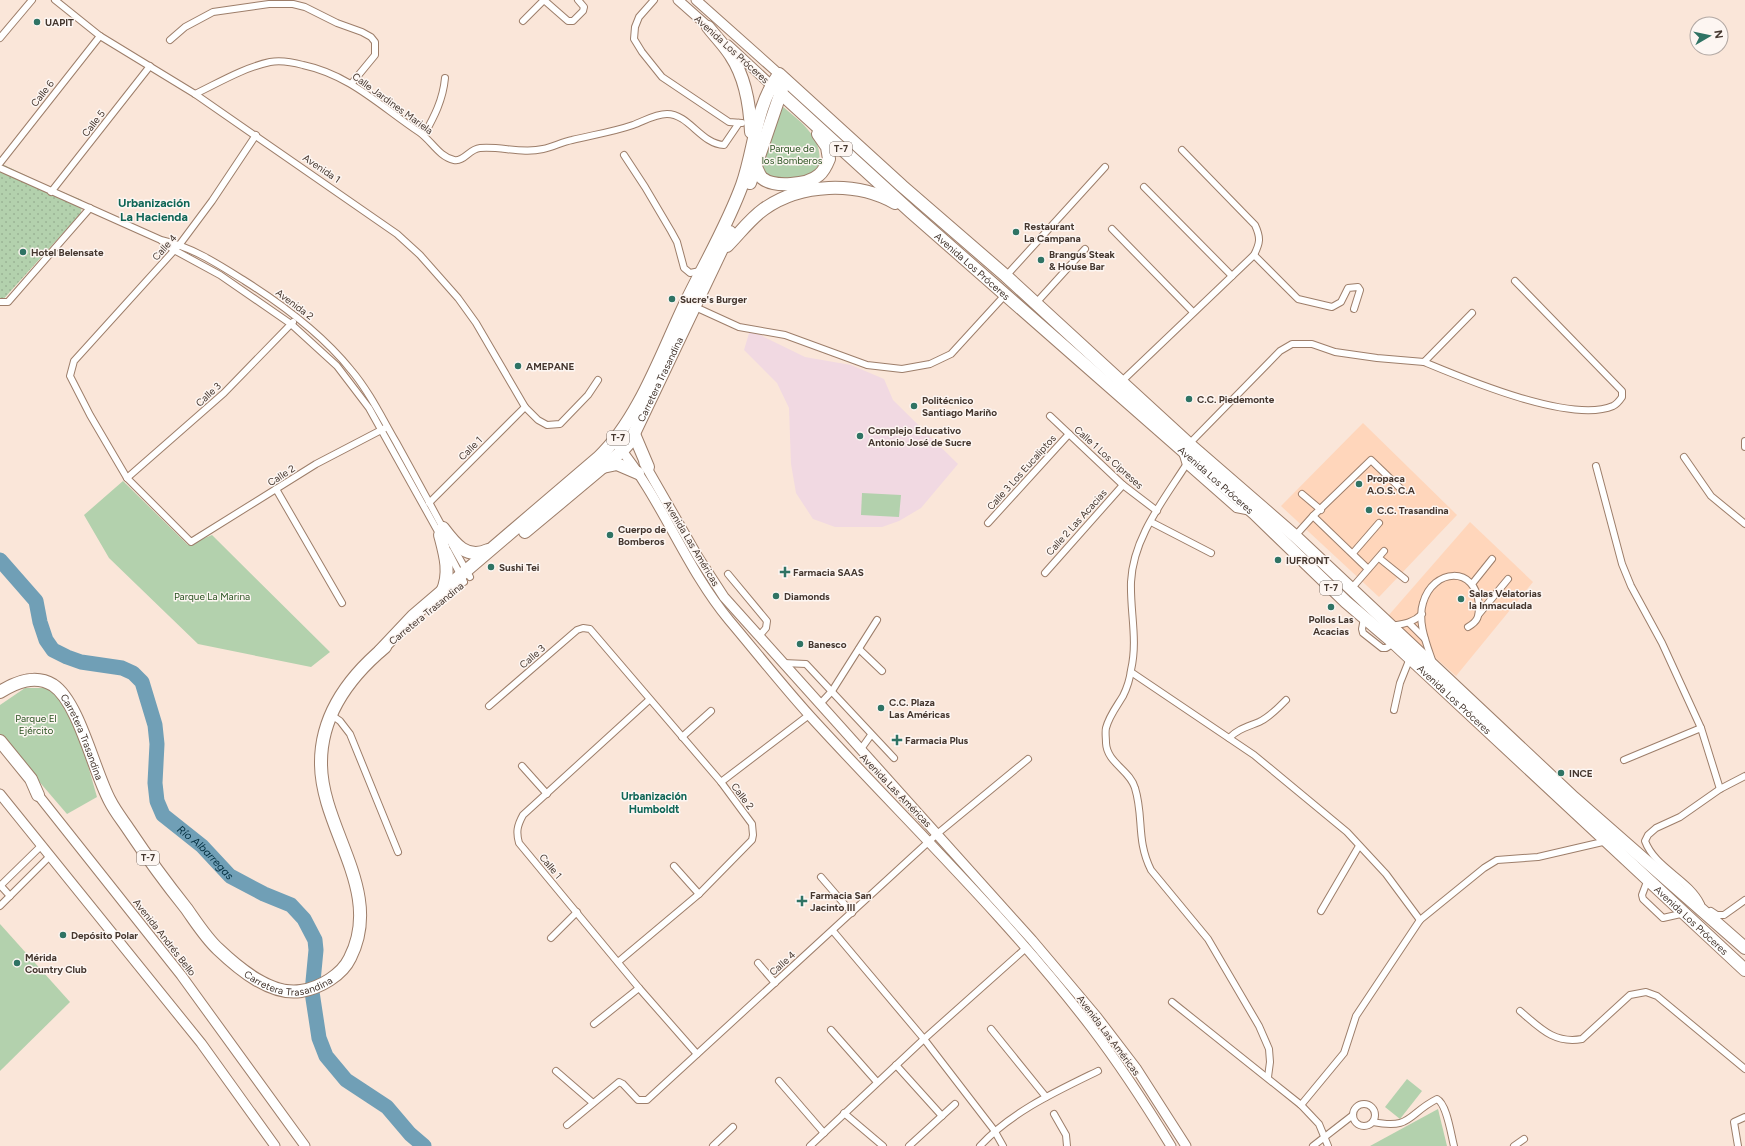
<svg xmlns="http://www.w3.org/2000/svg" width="1745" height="1146" viewBox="0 0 1745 1146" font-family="Figtree,sans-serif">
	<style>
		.built { fill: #ffd6bb }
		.education { fill: #f1d9e2 }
		.grass { fill: url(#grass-dots) }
		.park { fill: #b3d1ad }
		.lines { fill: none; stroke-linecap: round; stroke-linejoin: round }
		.river { stroke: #709fb6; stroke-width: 15 }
		.street-casing { stroke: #9d7e6a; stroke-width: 8 }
		.secondary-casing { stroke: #9d7e6a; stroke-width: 11 }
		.highway-casing { stroke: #9d7e6a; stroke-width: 14 }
		.street { stroke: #fff; stroke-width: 6 }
		.secondary { stroke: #fff; stroke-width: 9 }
		.highway { stroke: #fff; stroke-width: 12 }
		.poi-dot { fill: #2f7364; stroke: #fdf6f2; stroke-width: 1.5 }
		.labels { text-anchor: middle; stroke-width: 3; stroke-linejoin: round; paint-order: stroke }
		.shield { fill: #fdf6f2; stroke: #7c7069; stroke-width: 1 }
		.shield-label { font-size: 9px; font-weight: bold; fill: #44362e }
		.poi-label { font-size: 10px; font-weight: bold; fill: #44362e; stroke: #fdf6f2; text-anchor: start }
		.street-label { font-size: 10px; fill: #44362e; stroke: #fdf6f2 }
		.park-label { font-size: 10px; fill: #2a5321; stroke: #fdf6f2 }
		.neighbourhood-label { font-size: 11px; font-weight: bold; fill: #0e6556; stroke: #fdf6f2 }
		.water-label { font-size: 11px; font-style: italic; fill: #043041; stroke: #fdf6f2 }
		.quarter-label { font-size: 12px; font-weight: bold; fill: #0e6556; stroke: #fdf6f2 }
	</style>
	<defs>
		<pattern id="grass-dots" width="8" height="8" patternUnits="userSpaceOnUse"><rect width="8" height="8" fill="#b3d1ad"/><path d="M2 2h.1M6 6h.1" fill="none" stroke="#9bb495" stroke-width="1.8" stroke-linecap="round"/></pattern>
	</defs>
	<rect width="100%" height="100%" fill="#fae6d9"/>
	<g class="built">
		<polygon points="1363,423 1457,515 1379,597 1281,506"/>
		<polygon points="1470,522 1533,582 1456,676 1388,616"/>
	</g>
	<polygon class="education" points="750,330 805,357 851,365 884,379 893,400 958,464 921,508 899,521 882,527 835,527 813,519 796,493 791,464 789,408 777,383 744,350"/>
	<polygon class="grass" points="0,163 46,185 82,200 81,213 0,303"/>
	<g class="park">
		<path d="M782 106C800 121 824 138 819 165 818 172 809 178 801 180 791 182 778 178 768 177L760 166Z"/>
		<polygon points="123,481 188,545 212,535 330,652 311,667 198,644 109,558 84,515"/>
		<polygon points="862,493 901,495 899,517 861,515"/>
		<polygon points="25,688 51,688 75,720 97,797 67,814 0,736 0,705"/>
		<polygon points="0,924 70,1002 0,1071"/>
		<polygon points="1407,1079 1422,1091 1400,1119 1385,1107"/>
		<polygon points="1438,1109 1447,1146 1370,1146"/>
	</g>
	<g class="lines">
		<path class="river" id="s1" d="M0 560 36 601 40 622 46 640 53 650 67 657 81 662 122 668 133 673 142 682 155 725 157 744 155 783 157 801 163 815 202 846 230 876 264 894 291 905 304 919 315 940 316 950 312 992 319 1038 326 1056 346 1080 387 1107 410 1134 424 1146"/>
		<g class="street-casing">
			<g id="street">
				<polyline points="55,0 100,36 195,94 397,234 420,255 458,298 476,323 525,407 538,420 547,425 560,424 588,395 598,380"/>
				<polyline points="654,0 639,17 635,27 634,39 642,52 662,77 729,122 742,123"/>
				<polyline points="523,21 544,0 568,21 573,21 583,11 584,7 578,0"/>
				<polyline points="0,38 32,0"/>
				<polyline points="170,40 185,27 213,12 269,4 293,4 305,7 337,23 362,32 371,37 375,42 375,55 352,83"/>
				<path d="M195 94C220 82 243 68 270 62 281 60 292 62 303 65 350 75 380 106 419 132 431 140 439 157 454 160 464 162 469 149 480 148 501 146 522 154 543 149 553 147 562 142 572 140 592 135 613 132 633 125 644 121 655 114 667 114 689 114 701 144 724 145L739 123"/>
				<polyline points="256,135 212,201 180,244 74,361 70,376 90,415 127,478 191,542 316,464 387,427"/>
				<path d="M424 135C434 117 443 100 445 78"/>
				<polyline points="624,155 645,187 671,231 677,242 684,268 690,273 700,271"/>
				<polyline points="0,163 100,36"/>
				<path d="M0 168 161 240C192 247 218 264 245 281 283 305 322 334 351 370 369 391 382 418 396 442 412 471 428 500 444 530"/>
				<polyline points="1144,187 1232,276"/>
				<polyline points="51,192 150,66"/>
				<polyline points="1112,229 1193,312"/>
				<polyline points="162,241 174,250 220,275 291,324 337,366 369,408 441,537"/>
				<polyline points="1254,255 1298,299 1332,307 1341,302 1348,288 1358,287 1360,290 1354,309"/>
				<polyline points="1006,276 1105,167"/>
				<polyline points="0,302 8,302 90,208"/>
				<polyline points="1036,303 1085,249"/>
				<polyline points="693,306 739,327 785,335 867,365 902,369 930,364 951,354 1005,295"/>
				<path d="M1424 362C1465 379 1571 424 1613 406 1617 404 1620 400 1622 397V391L1515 281"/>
				<path d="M1122 381 1254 255C1260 243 1261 238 1255 225L1182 150"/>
				<polyline points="1050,416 1123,485 1157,511"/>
				<polyline points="1745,441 1745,447"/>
				<polyline points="1189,444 1280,351 1292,344 1312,344 1335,352 1377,358 1424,362 1472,313"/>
				<polyline points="1182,452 1186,465 1236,509 1251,512"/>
				<polyline points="1684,457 1711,496 1745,524"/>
				<path d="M1186 465C1163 501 1133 538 1131 582 1130 612 1138 640 1131 670 1130 678 1127 688 1123 696 1117 706 1109 716 1106 728 1105 732 1106 738 1106 743 1107 763 1130 770 1135 788 1144 817 1136 840 1151 870L1208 939 1259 1026 1269 1049 1270 1062 1268 1077"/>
				<polyline points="1596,466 1622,564 1631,586 1662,643 1701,728 1720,789"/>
				<polyline points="127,478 224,393 293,322"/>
				<polyline points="276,489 342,603"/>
				<polyline points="1302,494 1321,510"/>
				<polyline points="429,503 525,407"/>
				<polyline points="1313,516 1368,569"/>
				<polyline points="1151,522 1211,553"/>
				<polyline points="988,523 1069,434"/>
				<polyline points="1295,536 1313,516 1371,460 1401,489"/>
				<polyline points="452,545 470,577"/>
				<polyline points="448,551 464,582"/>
				<polyline points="1353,553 1379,523"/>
				<polyline points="1379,558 1405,579"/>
				<polyline points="1045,573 1123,485"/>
				<polyline points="728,574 767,621 766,628 760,635"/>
				<polyline points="1472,584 1492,559"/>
				<polyline points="1351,589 1384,551"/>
				<polyline points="1479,614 1508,579"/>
				<polyline points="1364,618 1362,629 1363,633 1382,648 1386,648 1394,643"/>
				<polyline points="1409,623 1425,639"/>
				<path d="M1391 626C1403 624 1413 623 1422 614"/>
				<polyline points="859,649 882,671"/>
				<polyline points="783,663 806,664 894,758"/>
				<path d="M1433 663C1427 645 1417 622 1423 603 1433 568 1476 565 1479 605 1479 617 1478 621 1468 627"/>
				<polyline points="1131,672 1254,755 1347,832 1386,874 1420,920"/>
				<path d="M649 700 523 815C517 826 516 832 519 843L639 988 697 1054"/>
				<polyline points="820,704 832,691 877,620"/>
				<polyline points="489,706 577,630 583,628 590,629 721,782 752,824 753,835 752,840 699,894 618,962"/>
				<polyline points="1394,710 1400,683 1410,658"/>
				<polyline points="330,714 340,721 350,734 398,852"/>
				<polyline points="682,737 711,711"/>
				<path d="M1229 738C1238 729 1247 727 1259 722 1270 717 1278 708 1286 700"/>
				<polyline points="861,749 871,735"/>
				<polyline points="1624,760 1701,728"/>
				<polyline points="522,766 547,794"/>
				<polyline points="721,782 809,715"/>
				<polyline points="674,866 699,894"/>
				<polyline points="821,877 852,913"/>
				<polyline points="1648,879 1642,895 1643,899 1663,918 1685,913"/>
				<polyline points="0,885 10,896"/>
				<polyline points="0,886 42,845"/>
				<path d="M1701 904C1689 879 1655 868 1645 841L1648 835 1656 828 1680 817 1720 789 1745 776"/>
				<polyline points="0,906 50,856"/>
				<polyline points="1321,911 1359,846"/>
				<polyline points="1711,911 1717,915 1724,915 1745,900"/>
				<polyline points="833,931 924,1039 994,1130 1003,1146"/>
				<polyline points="551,938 577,912"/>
				<polyline points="758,963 775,983"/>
				<polyline points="1172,1002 1301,1105 1319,1124 1328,1146"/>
				<path d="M1520 1011C1540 1028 1554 1044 1582 1039L1630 995 1646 992 1657 996 1745 1069"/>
				<polyline points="594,1024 639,988"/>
				<polyline points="991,1029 1046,1097"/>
				<polyline points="831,1030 877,1082"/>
				<polyline points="896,1065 942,1116"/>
				<polyline points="556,1071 593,1103"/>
				<polyline points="779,1081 824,1133"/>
				<circle cx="1364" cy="1115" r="11"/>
				<polyline points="1301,1105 1344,1053 1356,1016 1420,920 1484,868 1497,860 1538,857 1607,841"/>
				<polyline points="844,1113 883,1146"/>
				<polyline points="1054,1114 1066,1135 1067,1146"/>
				<path d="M1373 1122C1412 1130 1407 1114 1437 1099 1447 1104 1451 1135 1454 1146"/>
				<polyline points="567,1125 619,1082 623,1084 638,1100 647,1100 937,834 1028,759"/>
				<polyline points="713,1146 733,1127"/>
				<polyline points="810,1146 924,1039 1026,948"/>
				<polyline points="909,1146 955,1104"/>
				<path d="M980 1146C1011 1112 1057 1091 1098 1071"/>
				<polyline points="1313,1146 1353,1115"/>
				<polyline points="1514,1146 1524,1139"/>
				<polyline points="1738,1146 1734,1122 1745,1117"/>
			</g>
		</g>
		<g class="secondary-casing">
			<g id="secondary">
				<polyline points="678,0 713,31"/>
				<polyline points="696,0 779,74"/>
				<polyline points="728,45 771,85"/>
				<path d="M618 446C662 499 685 567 729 620 756 652 782 685 810 716 904 819 1006 916 1091 1027 1120 1065 1146 1105 1171 1146"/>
				<polyline points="644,463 698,557 724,597 1032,940 1097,1017 1136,1068 1186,1146"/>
				<polyline points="35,791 181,975 305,1146"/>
				<polyline points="0,794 201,1043 275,1146"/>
			</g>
		</g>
		<g class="highway-casing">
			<g id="highway">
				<path d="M708 27C715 36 725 46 731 56 745 77 750 107 751 132"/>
				<path id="s2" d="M775 88 911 212 1254 513 1346 602 1394 643 1745 970"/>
				<path d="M756 167C758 171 759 175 762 178 774 188 808 185 819 175 824 171 827 164 829 159L827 147 818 134"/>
				<polyline points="750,183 785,80"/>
				<path d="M727 246C739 234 750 219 764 209 801 183 856 181 895 203"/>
				<polyline points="634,434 648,467"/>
				<polyline points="603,467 617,464 638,473"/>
				<path d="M443 528C455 544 467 560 488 550"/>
				<path id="s3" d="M525 532 622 451 630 442 730 232"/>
				<path d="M440 535C445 554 451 573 442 592"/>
				<path d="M380 651 413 616 599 457C639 419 662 352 686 302 705 263 727 226 742 185 755 148 755 107 779 74L902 186 1006 276 1189 444 1295 536 1574 798 1745 948"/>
				<path id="s4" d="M0 692C16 682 35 674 53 685 79 702 94 772 110 801 115 811 123 821 129 830 147 857 166 883 186 908 196 922 206 938 218 949 239 969 271 996 301 991 320 988 342 975 350 958 384 892 322 830 321 765 320 716 349 677 385 647"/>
				<polyline points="0,741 31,779 38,795"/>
			</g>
		</g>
		<use href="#street" class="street"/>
		<use href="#secondary" class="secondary"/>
		<use href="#highway" class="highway"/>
	</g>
	<g class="poi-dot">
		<circle cx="37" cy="22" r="4"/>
		<circle cx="1016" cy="232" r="4"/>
		<circle cx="23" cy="252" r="4"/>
		<circle cx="1041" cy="260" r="4"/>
		<circle cx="672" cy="299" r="4"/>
		<circle cx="518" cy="366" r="4"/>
		<circle cx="1189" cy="399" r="4"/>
		<circle cx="914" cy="406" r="4"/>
		<circle cx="860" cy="436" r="4"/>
		<circle cx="1359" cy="484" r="4"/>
		<circle cx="1369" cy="510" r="4"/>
		<circle cx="610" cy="535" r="4"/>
		<circle cx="1278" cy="560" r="4"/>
		<circle cx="491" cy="567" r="4"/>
		<path d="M783 566h4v4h4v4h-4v4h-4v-4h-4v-4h4z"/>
		<circle cx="776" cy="596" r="4"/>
		<circle cx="1461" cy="599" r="4"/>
		<circle cx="1331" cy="607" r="4"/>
		<circle cx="800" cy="644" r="4"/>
		<circle cx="881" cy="708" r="4"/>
		<path d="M895 734h4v4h4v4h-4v4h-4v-4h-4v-4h4z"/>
		<circle cx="1561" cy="773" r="4"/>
		<path d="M800 895h4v4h4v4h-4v4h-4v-4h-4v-4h4z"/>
		<circle cx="63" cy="935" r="4"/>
		<circle cx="17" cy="963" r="4"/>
	</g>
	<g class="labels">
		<g class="shield">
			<rect x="830" y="142" width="22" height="14" rx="3"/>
			<rect x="607" y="431" width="22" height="14" rx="3"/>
			<rect x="1320" y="581" width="22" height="14" rx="3"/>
			<rect x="137" y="851" width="22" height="14" rx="3"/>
		</g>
		<g class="shield-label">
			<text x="841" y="152">T-7</text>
			<text x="618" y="441">T-7</text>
			<text x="1331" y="591">T-7</text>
			<text x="148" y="861">T-7</text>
		</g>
		<g class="poi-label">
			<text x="45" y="26">UAPIT</text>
			<text x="1024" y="230">Restaurant<tspan x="1024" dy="12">La Campana</tspan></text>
			<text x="31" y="256">Hotel Belensate</text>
			<text x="1049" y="258">Brangus Steak<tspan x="1049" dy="12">&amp; House Bar</tspan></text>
			<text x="680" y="303">Sucre's Burger</text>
			<text x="526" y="370">AMEPANE</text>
			<text x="1197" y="403">C.C. Piedemonte</text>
			<text x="922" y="404">Politécnico<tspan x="922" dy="12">Santiago Mariño</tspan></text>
			<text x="868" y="434">Complejo Educativo<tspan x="868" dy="12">Antonio José de Sucre</tspan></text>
			<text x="1367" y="482">Propaca<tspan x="1367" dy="12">A.O.S. C.A</tspan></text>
			<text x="1377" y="514">C.C. Trasandina</text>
			<text x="618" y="533">Cuerpo de<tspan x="618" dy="12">Bomberos</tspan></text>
			<text x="1286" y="564">IUFRONT</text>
			<text x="499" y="571">Sushi Tei</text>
			<text x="793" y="576">Farmacia SAAS</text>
			<text x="1469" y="597">Salas Velatorias<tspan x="1469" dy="12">la Inmaculada</tspan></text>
			<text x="784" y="600">Diamonds</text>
			<text x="1331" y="623" text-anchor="middle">Pollos Las<tspan x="1331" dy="12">Acacias</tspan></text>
			<text x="808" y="648">Banesco</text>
			<text x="889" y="706">C.C. Plaza<tspan x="889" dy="12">Las Américas</tspan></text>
			<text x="905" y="744">Farmacia Plus</text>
			<text x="1569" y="777">INCE</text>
			<text x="810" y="899">Farmacia San<tspan x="810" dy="12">Jacinto III</tspan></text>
			<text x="71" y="939">Depósito Polar</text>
			<text x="25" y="961">Mérida<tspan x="25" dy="12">Country Club</tspan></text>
		</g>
		<g class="street-label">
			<text transform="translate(732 49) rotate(42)" y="4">Avenida Los Próceres</text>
			<text transform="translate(42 93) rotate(-52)" y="4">Calle 6</text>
			<text transform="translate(393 103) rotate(36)" y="4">Calle Jardines Mariela</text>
			<text transform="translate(93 123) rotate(-52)" y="4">Calle 5</text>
			<text transform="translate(322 168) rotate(34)" y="4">Avenida 1</text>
			<text transform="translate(164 247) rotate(-48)" y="4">Calle 4</text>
			<text dy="4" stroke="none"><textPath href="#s2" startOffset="266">Avenida Los Próceres</textPath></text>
			<text transform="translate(295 304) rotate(37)" y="4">Avenida 2</text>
			<text dy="4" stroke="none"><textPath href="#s3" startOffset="208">Carretera Trasandina</textPath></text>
			<text transform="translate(208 394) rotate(-43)" y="4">Calle 3</text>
			<text transform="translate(470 448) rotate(-45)" y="4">Calle 1</text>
			<text transform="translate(1109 457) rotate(42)" y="4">Calle 1 Los Cipreses</text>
			<text transform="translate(1021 472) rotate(-48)" y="4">Calle 3 Los Eucaliptos</text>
			<text transform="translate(281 475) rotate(-33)" y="4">Calle 2</text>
			<text dy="4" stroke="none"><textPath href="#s2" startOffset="590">Avenida Los Próceres</textPath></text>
			<text transform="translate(1076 522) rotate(-48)" y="4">Calle 2 Las Acacias</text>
			<text transform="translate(692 543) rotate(59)" y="4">Avenida Las Américas</text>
			<text transform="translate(426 613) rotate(-39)" y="4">Carretera Trasandina</text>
			<text transform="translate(532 656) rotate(-41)" y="4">Calle 3</text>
			<text dy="4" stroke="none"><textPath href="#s2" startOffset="914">Avenida Los Próceres</textPath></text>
			<text dy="4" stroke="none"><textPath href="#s4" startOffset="117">Carretera Trasandina</textPath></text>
			<text transform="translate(896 790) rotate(46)" y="4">Avenida Las Américas</text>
			<text transform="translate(743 796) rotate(53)" y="4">Calle 2</text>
			<text transform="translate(551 866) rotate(50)" y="4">Calle 1</text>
			<text dy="4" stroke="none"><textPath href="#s2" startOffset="1238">Avenida Los Próceres</textPath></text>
			<text transform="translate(165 937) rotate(52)" y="4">Avenida Andrés Bello</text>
			<text transform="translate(782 963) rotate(-42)" y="4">Calle 4</text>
			<text dy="4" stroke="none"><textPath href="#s4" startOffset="453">Carretera Trasandina</textPath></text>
			<text transform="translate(1109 1035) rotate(53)" y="4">Avenida Las Américas</text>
		</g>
		<g class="park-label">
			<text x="792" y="152">Parque de<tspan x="792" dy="12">los Bomberos</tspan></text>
			<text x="212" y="600">Parque La Marina</text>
			<text x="36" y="722">Parque El<tspan x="36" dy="12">Ejército</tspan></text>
		</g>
		<g class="neighbourhood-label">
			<text x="654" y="800">Urbanización<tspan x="654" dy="13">Humboldt</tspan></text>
		</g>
		<g class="water-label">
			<text dy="4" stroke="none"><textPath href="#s1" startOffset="397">Río Albarregas</textPath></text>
		</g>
		<g class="quarter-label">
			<text x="154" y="207">Urbanización<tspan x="154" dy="14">La Hacienda</tspan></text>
		</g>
	</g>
	<g transform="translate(1709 36) rotate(81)"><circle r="19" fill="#fdf6f2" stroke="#b3a9a4"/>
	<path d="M0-3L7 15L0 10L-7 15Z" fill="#2f7364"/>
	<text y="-6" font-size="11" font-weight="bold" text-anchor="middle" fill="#44362e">N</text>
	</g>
</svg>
